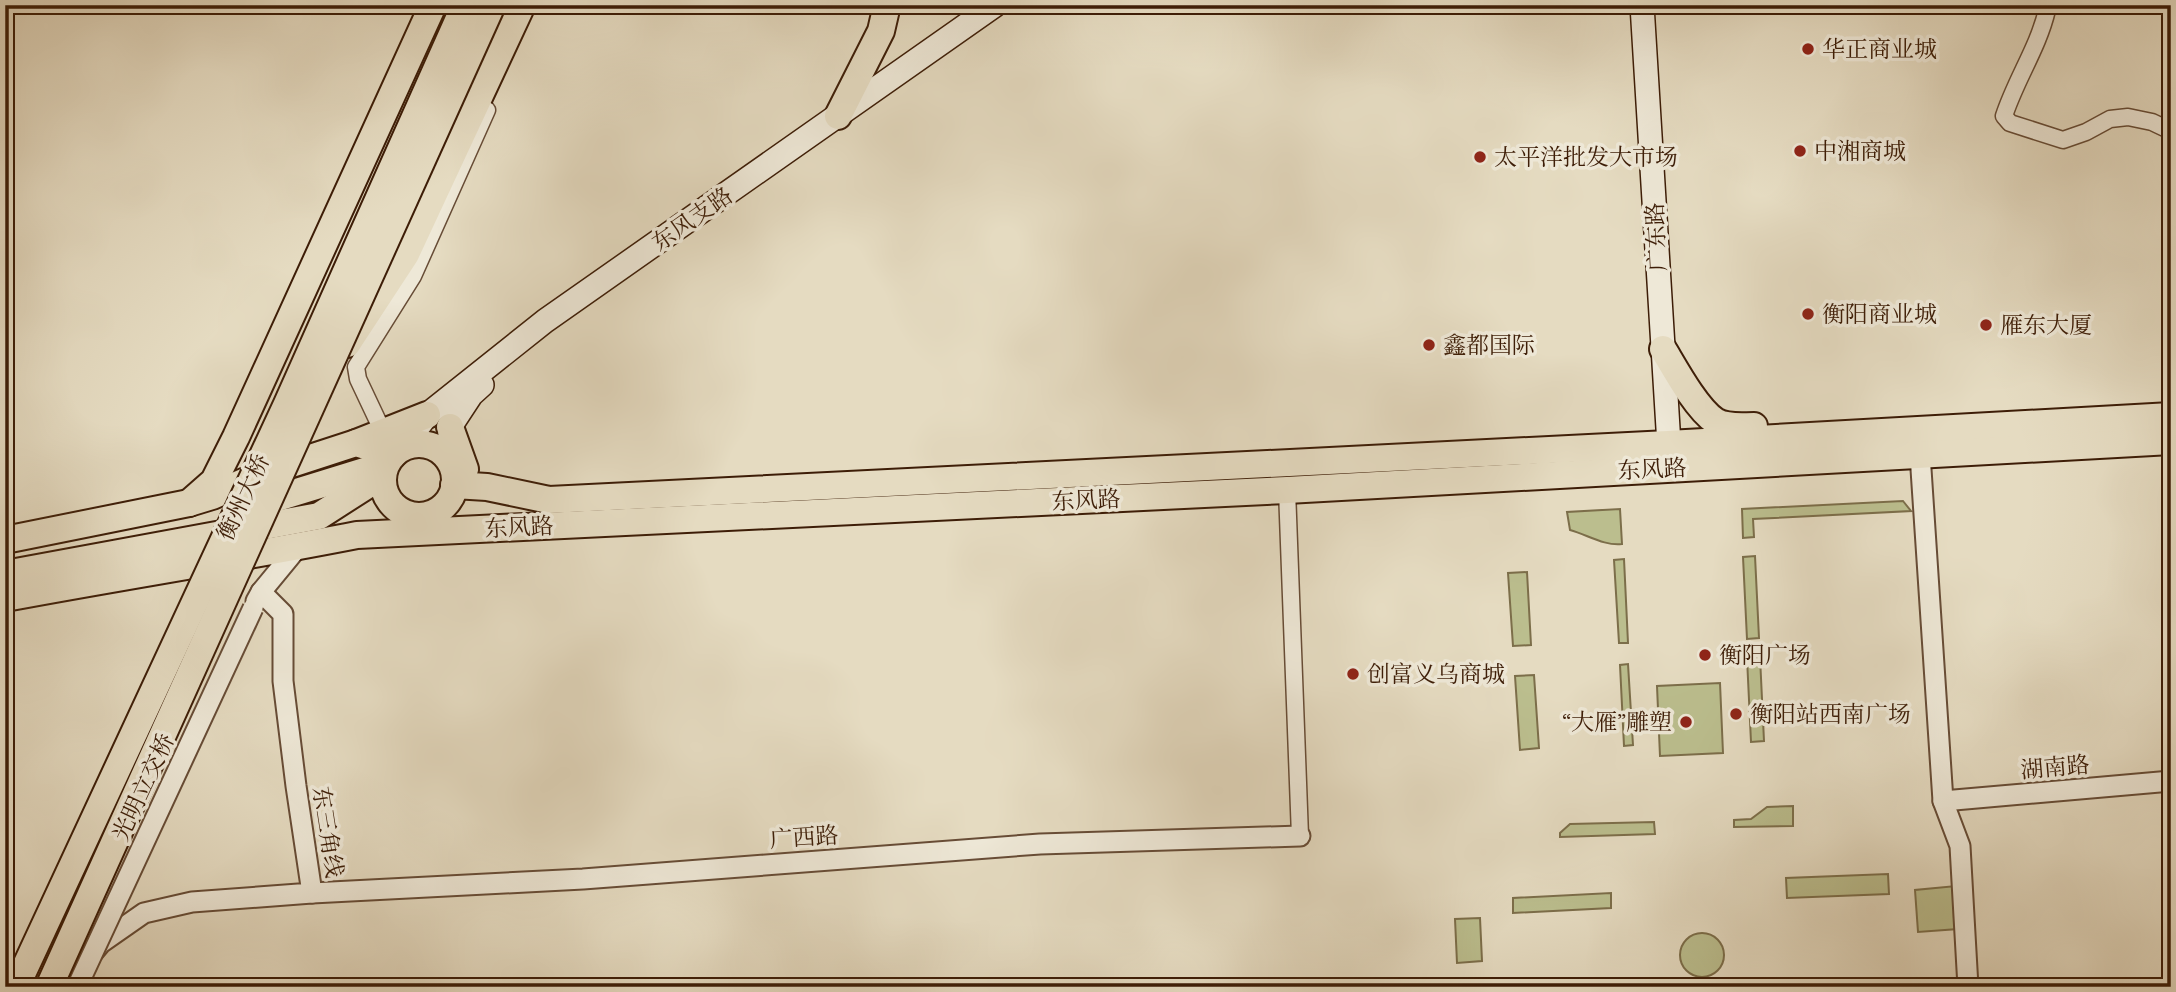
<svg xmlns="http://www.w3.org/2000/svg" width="2176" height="992" viewBox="0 0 2176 992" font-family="'IM FELL French Canon','Noto Serif SC',serif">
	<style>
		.green { fill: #bbbe8e; stroke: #7c6e4a; stroke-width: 2 }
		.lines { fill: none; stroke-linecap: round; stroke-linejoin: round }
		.minor-casing { stroke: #674c36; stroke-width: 19 }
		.tertiary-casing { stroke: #674c36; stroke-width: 23 }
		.secondary-casing { stroke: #3d1d07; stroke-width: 26 }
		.trunk-casing { stroke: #3d1d07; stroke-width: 30 }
		.minor { stroke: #eee8d7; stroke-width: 16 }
		.tertiary { stroke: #eee8d7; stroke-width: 19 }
		.secondary { stroke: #eee8d7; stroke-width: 23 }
		.trunk { stroke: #e5dbc1; stroke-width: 26 }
		.tertiary-bridge-casing { stroke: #674c36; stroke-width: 23; stroke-linecap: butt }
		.trunk-bridge-casing { stroke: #3d1d07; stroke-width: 30; stroke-linecap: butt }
		.tertiary-bridge { stroke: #eee8d7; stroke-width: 19 }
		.trunk-bridge { stroke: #e5dbc1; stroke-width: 26 }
		.poi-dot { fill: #8f2418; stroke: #eee8d7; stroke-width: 2.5 }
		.labels { text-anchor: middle; stroke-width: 7; stroke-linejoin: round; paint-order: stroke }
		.poi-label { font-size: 23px; fill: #3d1d07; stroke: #eee8d7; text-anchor: start }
		.street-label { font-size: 23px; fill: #3d1d07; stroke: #eee8d7 }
	</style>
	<rect width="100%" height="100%" fill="#e5dbc1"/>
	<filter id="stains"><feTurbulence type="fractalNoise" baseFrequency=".00286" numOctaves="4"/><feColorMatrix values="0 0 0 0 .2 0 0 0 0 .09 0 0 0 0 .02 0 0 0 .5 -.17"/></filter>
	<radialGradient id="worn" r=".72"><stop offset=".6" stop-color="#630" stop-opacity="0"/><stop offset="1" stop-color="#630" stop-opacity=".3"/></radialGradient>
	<g class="green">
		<polygon points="1903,501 1911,511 1753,519 1754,537 1743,538 1742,509"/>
		<path d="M1620 509 1622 544C1604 546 1588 535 1570 530L1567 512Z"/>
		<polygon points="1755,556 1759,638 1747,639 1743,557"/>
		<polygon points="1624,559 1628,643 1619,643 1614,560"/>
		<polygon points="1527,572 1531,645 1513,646 1508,573"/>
		<polygon points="1760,657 1764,741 1751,742 1747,658"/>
		<polygon points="1628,664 1633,745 1624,746 1620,665"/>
		<polygon points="1534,675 1539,748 1520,750 1515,676"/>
		<polygon points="1720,683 1723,753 1660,756 1657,686"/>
		<polygon points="1793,806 1793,826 1734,827 1734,820 1751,819 1767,807"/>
		<polygon points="1654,822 1655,834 1560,837 1560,833 1570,824"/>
		<polygon points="1888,874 1889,894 1787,898 1786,878"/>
		<polygon points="1956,886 1958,929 1918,932 1915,890"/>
		<polygon points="1611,893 1611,908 1513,913 1513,898"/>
		<polygon points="1480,918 1482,961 1457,963 1455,919"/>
		<circle cx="1702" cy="955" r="22"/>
	</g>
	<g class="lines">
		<g class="minor-casing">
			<g id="minor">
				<path d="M2037 5 2047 10C2038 48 2016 79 2004 116L2010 123 2063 140 2086 132 2110 119 2128 117 2152 122 2171 131"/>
				<polyline points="383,432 358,379 356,367 413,276 487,110"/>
				<polyline points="1287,490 1300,836"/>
			</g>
		</g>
		<g class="tertiary-casing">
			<g id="tertiary">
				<polyline points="1920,454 1943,801 1960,846 1968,987"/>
				<polyline points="256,601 261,592 298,547"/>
				<polyline points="1943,801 2171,781"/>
				<polyline points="312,893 583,879 1040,844 1300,836"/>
				<polyline points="64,987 101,943 144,913 192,902 312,893 296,786 283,681 283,614 261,592"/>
			</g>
		</g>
		<g class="secondary-casing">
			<g id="secondary">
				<polyline points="1642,5 1670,461"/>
				<polyline points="450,445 450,427 471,395 482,385"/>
				<polyline points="402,448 427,415 545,321 995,5"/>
			</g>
		</g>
		<g class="trunk-casing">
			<g id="trunk">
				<polyline points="838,116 881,31 887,5"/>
				<polyline points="347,344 406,254 522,5"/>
				<path d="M1663 349C1675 369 1696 408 1715 421 1726 428 1741 426 1754 426"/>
				<polyline points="450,427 465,469"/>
				<polyline points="356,443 427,415"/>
				<circle cx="419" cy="480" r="36"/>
				<polyline points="454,485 487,487 549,500 1668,444 2171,416"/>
				<polyline points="189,503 214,481 236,437 433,5"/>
				<polyline points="251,506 381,466"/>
				<polyline points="5,540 189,503 212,496 264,473 356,443 393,455"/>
				<polyline points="5,574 319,516 383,475"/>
				<path d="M5 598C122 576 240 558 357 535L1287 490 2171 441"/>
			</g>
		</g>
		<use href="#minor" class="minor"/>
		<use href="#tertiary" class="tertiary"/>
		<use href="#secondary" class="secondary"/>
		<use href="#trunk" class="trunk"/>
		<g class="tertiary-bridge-casing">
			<polyline id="tertiary-bridge" points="77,987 253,608"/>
		</g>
		<g class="trunk-bridge-casing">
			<g id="trunk-bridge">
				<polyline points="16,987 287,404 465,5"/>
				<polyline points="49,987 492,5"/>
			</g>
		</g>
		<use href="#tertiary-bridge" class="tertiary-bridge"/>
		<use href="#trunk-bridge" class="trunk-bridge"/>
	</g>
	<g class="poi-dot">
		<circle cx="1808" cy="49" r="7"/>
		<circle cx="1800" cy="151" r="7"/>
		<circle cx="1480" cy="157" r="7"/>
		<circle cx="1808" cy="314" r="7"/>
		<circle cx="1986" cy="325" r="7"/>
		<circle cx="1429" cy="345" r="7"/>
		<circle cx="1705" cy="655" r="7"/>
		<circle cx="1353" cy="674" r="7"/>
		<circle cx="1736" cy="714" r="7"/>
		<circle cx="1686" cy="722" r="7"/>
	</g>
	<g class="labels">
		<g class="poi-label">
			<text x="1822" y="57">华正商业城</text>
			<text x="1814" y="159">中湘商城</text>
			<text x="1494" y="165">太平洋批发大市场</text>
			<text x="1822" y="322">衡阳商业城</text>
			<text x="2000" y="333">雁东大厦</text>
			<text x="1443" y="353">鑫都国际</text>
			<text x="1719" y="663">衡阳广场</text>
			<text x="1367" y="682">创富义乌商城</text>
			<text x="1750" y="722">衡阳站西南广场</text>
			<text x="1672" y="730" text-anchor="end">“大雁”雕塑</text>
		</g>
		<g class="street-label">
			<text transform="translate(692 219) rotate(-35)" y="8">东风支路</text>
			<text transform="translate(1656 237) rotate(-93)" y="8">广东路</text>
			<text transform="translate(1652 469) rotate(-3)" y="8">东风路</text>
			<text transform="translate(243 497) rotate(-65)" y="8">衡州大桥</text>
			<text transform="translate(1086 500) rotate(-3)" y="8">东风路</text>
			<text transform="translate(519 527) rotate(-3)" y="8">东风路</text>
			<text transform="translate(2055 767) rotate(-5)" y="8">湖南路</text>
			<text transform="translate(143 787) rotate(-65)" y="8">光明立交桥</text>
			<text transform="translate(328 832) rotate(81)" y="8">东三角线</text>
			<text transform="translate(804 837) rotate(-4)" y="8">广西路</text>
		</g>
	</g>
	<rect width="2176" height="992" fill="none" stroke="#e5dbc1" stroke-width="28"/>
	<rect x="7" y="7" width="2162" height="978" fill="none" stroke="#3d1d07" stroke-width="3.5"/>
	<rect x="14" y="14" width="2148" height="964" fill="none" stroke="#3d1d07" stroke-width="2"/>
	<rect width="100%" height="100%" filter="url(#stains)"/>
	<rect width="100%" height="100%" fill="url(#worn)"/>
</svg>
